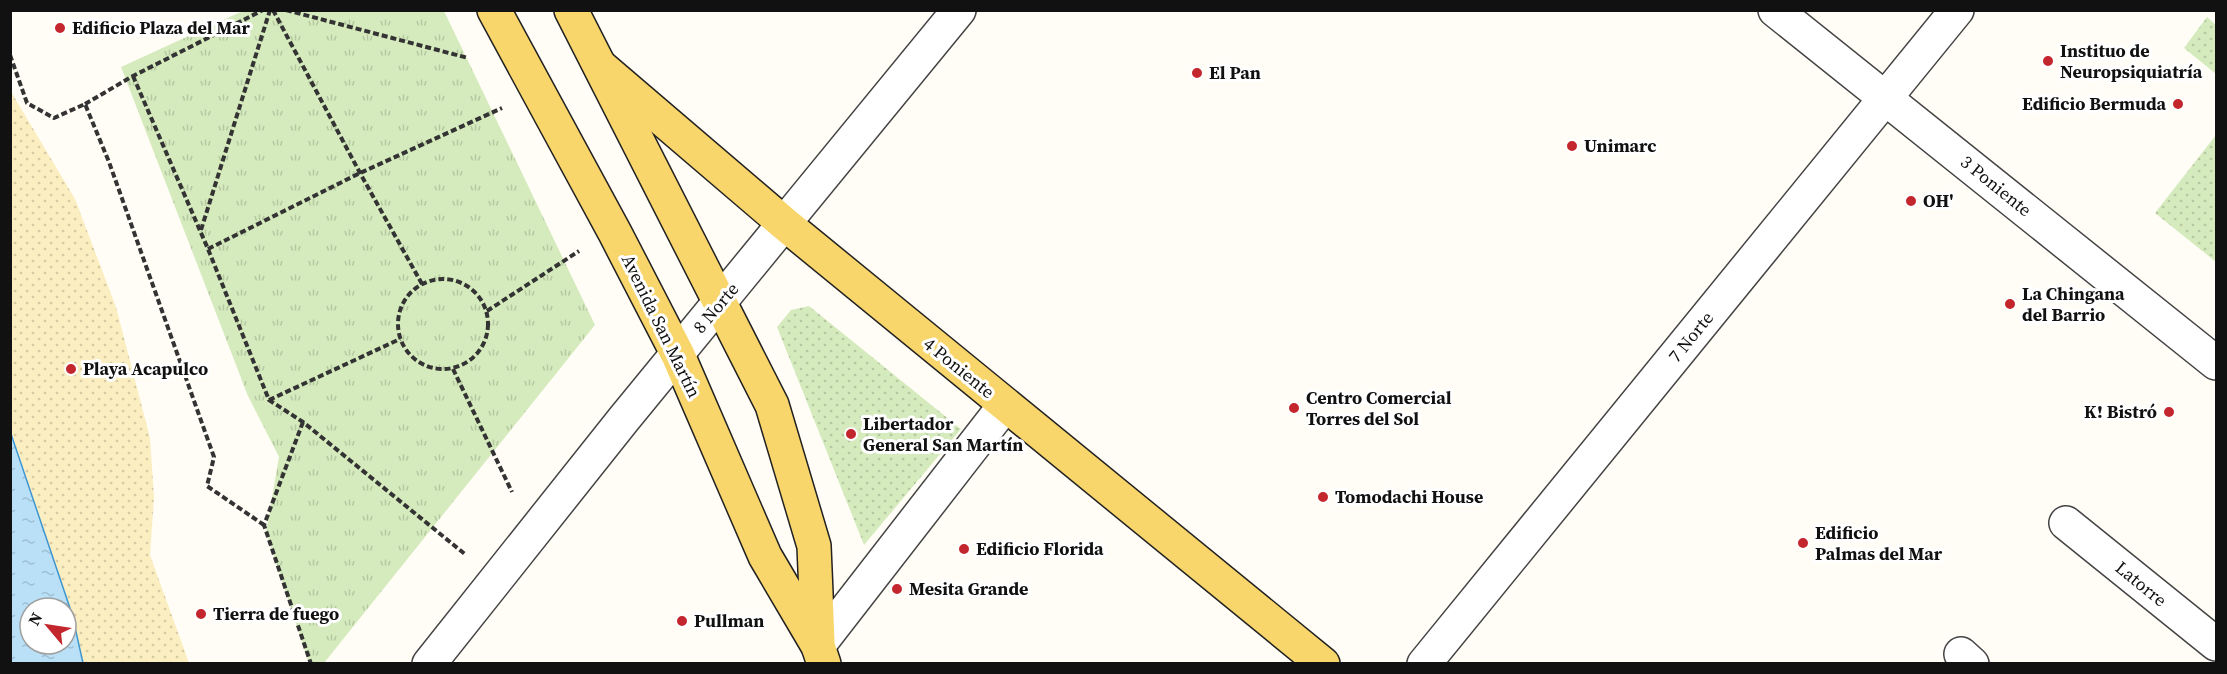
<svg xmlns="http://www.w3.org/2000/svg" width="2227" height="674" viewBox="0 0 2227 674" font-family="'Source Serif 4',serif">
	<style>
		.grass { fill: url(#grass-dots) }
		.sand { fill: url(#sand-dots) }
		.park { fill: url(#park-tufts) }
		.water { fill: url(#water-ripples); stroke: #3f96cf; stroke-width: 1.5; fill-rule: evenodd }
		.lines { fill: none; stroke-linecap: round; stroke-linejoin: round }
		.minor-casing { stroke: #444; stroke-width: 36 }
		.major-casing { stroke: #222; stroke-width: 36 }
		.path { stroke: #333; stroke-width: 4; stroke-dasharray: 6 3; stroke-linecap: butt }
		.minor { stroke: #fff; stroke-width: 33 }
		.major { stroke: #f9d66b; stroke-width: 33 }
		.poi-dot { fill: #c4262e; stroke: #fff; stroke-width: 2 }
		.labels { text-anchor: middle; stroke-width: 6; stroke-linejoin: round; paint-order: stroke }
		.poi-label { font-size: 18px; font-weight: bold; fill: #111; stroke: #fff; text-anchor: start }
		.street-label { font-size: 18px; fill: #111; stroke: #fff }
	</style>
	<defs>
		<pattern id="grass-dots" width="8" height="8" patternUnits="userSpaceOnUse" patternTransform="scale(1.5)"><rect width="8" height="8" fill="#d5ebbd"/><path d="M2 2h.1M6 6h.1" fill="none" stroke="#b6c8a1" stroke-width="1.8" stroke-linecap="round"/></pattern>
		<pattern id="sand-dots" width="8" height="8" patternUnits="userSpaceOnUse" patternTransform="scale(1.5)"><rect width="8" height="8" fill="#fbeec1"/><path d="M2 2h.1M6 6h.1" fill="none" stroke="#d6cba5" stroke-width="1.8" stroke-linecap="round"/></pattern>
		<pattern id="park-tufts" width="24" height="20" patternUnits="userSpaceOnUse" patternTransform="scale(1.5)"><rect width="24" height="20" fill="#d5ebbd"/><path d="M3 7l-1-3M5 7V3M7 7l1-3M15 17l-1-3M17 17v-4M19 17l1-3" fill="none" stroke="#b6c8a1"/></pattern>
		<pattern id="water-ripples" width="26" height="14" patternUnits="userSpaceOnUse" patternTransform="scale(1.5)"><rect width="26" height="14" fill="#b9e0f7"/><path d="M2 4q2-2 4 0t4 0M15 11q2-2 4 0t4 0" fill="none" stroke="#9ebfd3"/></pattern>
	</defs>
	<rect width="100%" height="100%" fill="#fffdf5"/>
	<g class="grass">
		<polygon points="2207,17 2216,25 2216,74 2184,48"/>
		<polygon points="2216,135 2216,262 2155,213"/>
		<polygon points="809,306 961,429 864,545 777,327 791,310"/>
	</g>
	<polygon class="sand" points="10,90 75,199 116,307 150,438 154,497 150,555 189,663 83,663 72,614 11,431"/>
	<polygon class="park" points="243,11 444,11 595,325 324,663 309,663 266,532 279,457 248,396 121,67"/>
	<path class="water" d="M10 431 72 614 83 663H11ZM30 608H66V644H30Z"/>
	<g class="lines">
		<g class="minor-casing">
			<g id="minor">
				<polyline points="1775,10 2216,363"/>
				<polyline points="2066,523 2216,644"/>
				<polyline points="818,646 1005,405"/>
				<polyline points="1961,654 1972,664"/>
				<polyline points="429,664 623,420 959,10"/>
				<polyline points="1424,664 1957,10"/>
			</g>
		</g>
		<g class="major-casing">
			<g id="major">
				<polyline points="494,10 615,233 678,355 765,556 818,646 824,664"/>
				<polyline points="571,10 772,405 814,546 818,641"/>
				<polyline points="600,66 786,225 1323,664"/>
			</g>
		</g>
		<g class="path">
			<polyline points="273,10 360,173 422,284"/>
			<polyline points="286,10 468,58"/>
			<polyline points="10,55 27,103 54,118 85,104 109,162 214,457 207,486 264,525"/>
			<polyline points="133,76 208,249 269,400 303,422 466,555"/>
			<polyline points="85,104 133,76 263,10"/>
			<polyline points="201,230 270,10"/>
			<polyline points="208,249 360,173 502,108"/>
			<circle cx="443" cy="324" r="45"/>
			<polyline points="487,311 579,251"/>
			<polyline points="453,369 512,492"/>
			<polyline points="269,400 400,339"/>
			<polyline points="303,422 264,525 311,664"/>
		</g>
		<use href="#minor" class="minor"/>
		<use href="#major" class="major"/>
	</g>
	<g class="poi-dot">
		<circle cx="60" cy="28" r="6"/>
		<circle cx="2048" cy="61" r="6"/>
		<circle cx="1197" cy="73" r="6"/>
		<circle cx="2178" cy="104" r="6"/>
		<circle cx="1572" cy="146" r="6"/>
		<circle cx="1911" cy="201" r="6"/>
		<circle cx="2010" cy="304" r="6"/>
		<circle cx="71" cy="369" r="6"/>
		<circle cx="1294" cy="408" r="6"/>
		<circle cx="2169" cy="412" r="6"/>
		<circle cx="851" cy="434" r="6"/>
		<circle cx="1323" cy="497" r="6"/>
		<circle cx="1803" cy="543" r="6"/>
		<circle cx="964" cy="549" r="6"/>
		<circle cx="897" cy="589" r="6"/>
		<circle cx="201" cy="614" r="6"/>
		<circle cx="682" cy="621" r="6"/>
	</g>
	<g class="labels">
		<g class="poi-label">
			<text x="72" y="34">Edificio Plaza del Mar</text>
			<text x="2060" y="57">Instituo de<tspan x="2060" dy="21">Neuropsiquiatría</tspan></text>
			<text x="1209" y="79">El Pan</text>
			<text x="2166" y="110" text-anchor="end">Edificio Bermuda</text>
			<text x="1584" y="152">Unimarc</text>
			<text x="1923" y="207">OH'</text>
			<text x="2022" y="300">La Chingana<tspan x="2022" dy="21">del Barrio</tspan></text>
			<text x="83" y="375">Playa Acapulco</text>
			<text x="1306" y="404">Centro Comercial<tspan x="1306" dy="21">Torres del Sol</tspan></text>
			<text x="2157" y="418" text-anchor="end">K! Bistró</text>
			<text x="863" y="430">Libertador<tspan x="863" dy="21">General San Martín</tspan></text>
			<text x="1335" y="503">Tomodachi House</text>
			<text x="1815" y="539">Edificio<tspan x="1815" dy="21">Palmas del Mar</tspan></text>
			<text x="976" y="555">Edificio Florida</text>
			<text x="909" y="595">Mesita Grande</text>
			<text x="213" y="620">Tierra de fuego</text>
			<text x="694" y="627">Pullman</text>
		</g>
		<g class="street-label">
			<text transform="translate(1996 186) rotate(39)" y="6">3 Poniente</text>
			<text transform="translate(716 308) rotate(-50)" y="6">8 Norte</text>
			<text transform="translate(661 326) rotate(64)" y="6">Avenida San Martín</text>
			<text transform="translate(1691 337) rotate(-51)" y="6">7 Norte</text>
			<text transform="translate(959 368) rotate(39)" y="6">4 Poniente</text>
			<text transform="translate(2141 584) rotate(39)" y="6">Latorre</text>
		</g>
	</g>
	<rect width="2227" height="674" fill="none" stroke="#111111" stroke-width="24"/>
	<g transform="translate(48 626) rotate(299)"><circle r="28" fill="#ffffff" stroke="#a0a0a0" stroke-width="1.5"/>
	<path d="M0-4.5L10 22L0 15L-10 22Z" fill="#c4262e"/>
	<text y="-9" font-size="16" font-weight="bold" text-anchor="middle" fill="#111111">N</text>
	</g>
</svg>
